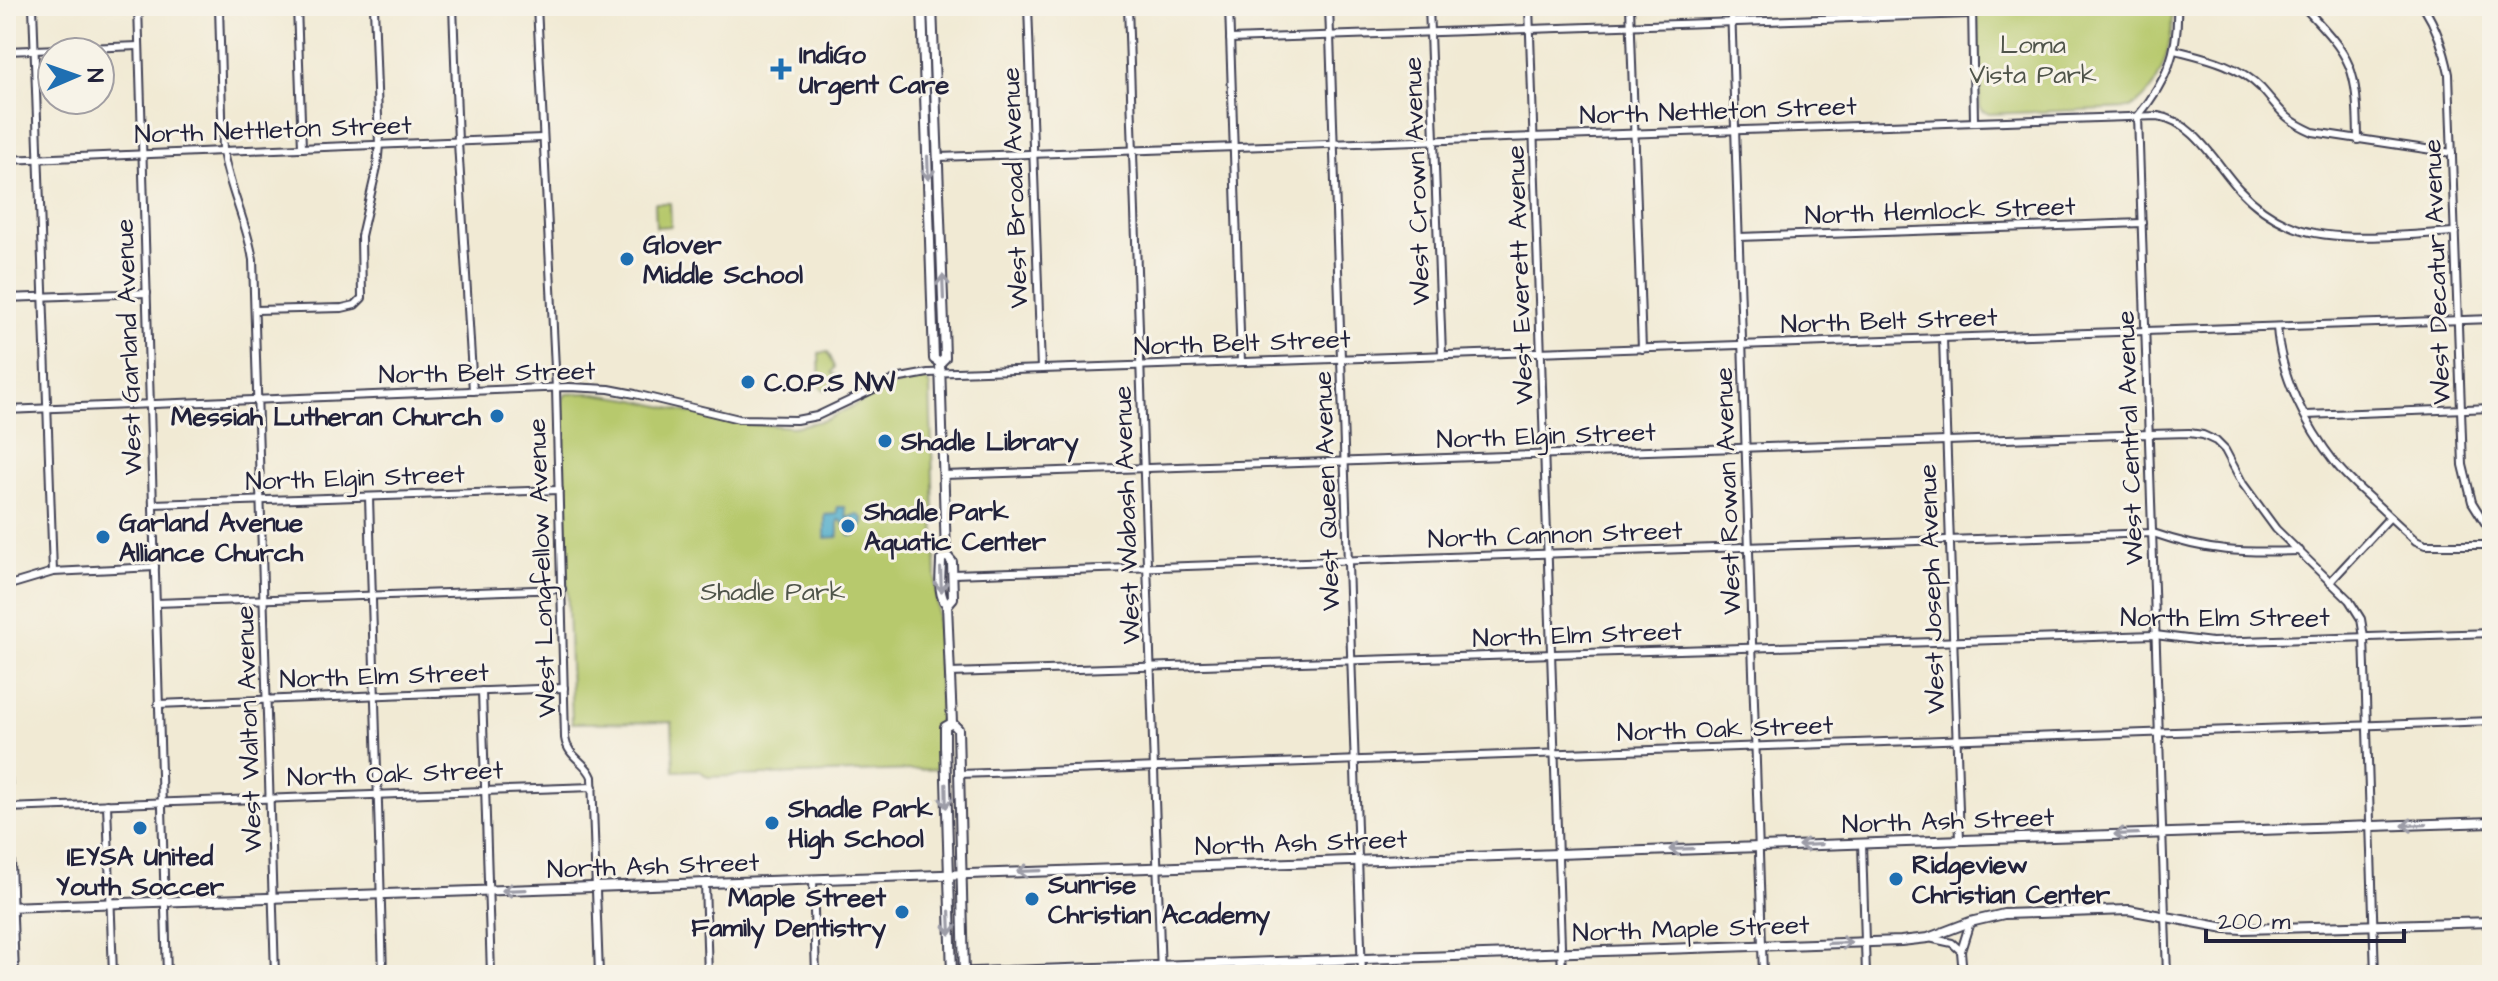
<svg xmlns="http://www.w3.org/2000/svg" width="2498" height="981" viewBox="0 0 2498 981" font-family="'Architects Daughter',sans-serif">
	<style>
		.green { fill: #b7c96d; stroke: #6c7654; stroke-width: 2 }
		.water { fill: #49a9c8; stroke: #366682; stroke-width: 2 }
		.lines { fill: none; stroke-linecap: round; stroke-linejoin: round }
		.minor-casing { stroke: #414052; stroke-width: 10 }
		.major-casing { stroke: #414052; stroke-width: 12 }
		.minor { stroke: #fff; stroke-width: 6 }
		.major { stroke: #fff; stroke-width: 8 }
		.oneway { stroke: #9c9ca7 }
		.poi-dot { fill: #1f6fb2; stroke: #f7f3e8; stroke-width: 3 }
		.labels { text-anchor: middle; stroke-width: 6; stroke-linejoin: round; paint-order: stroke }
		.park-label { font-size: 26px; fill: #4f544a; stroke: #f7f3e8 }
		.poi-label { font-size: 26px; font-weight: bold; fill: #22223b; stroke: #f7f3e8; text-anchor: start }
		.street-label { font-size: 26px; fill: #22223b; stroke: #f7f3e8 }
	</style>
	<rect width="100%" height="100%" fill="#f7f3e8"/>
	<filter id="ink" filterUnits="userSpaceOnUse"><feTurbulence type="fractalNoise" baseFrequency=".0125" numOctaves="2"/><feDisplacementMap in="SourceGraphic" scale="16" xChannelSelector="R" yChannelSelector="G"/><feConvolveMatrix kernelMatrix="1 2 1 2 8 2 1 2 1" color-interpolation-filters="sRGB"/></filter>
	<filter id="wash" filterUnits="userSpaceOnUse"><feTurbulence type="fractalNoise" baseFrequency=".006" numOctaves="4" result="noise"/><feDisplacementMap in="SourceGraphic" scale="32" xChannelSelector="R" yChannelSelector="G"/><feGaussianBlur stdDeviation="1.8" result="paint"/><feColorMatrix in="noise" values="0 0 0 0 0 0 0 0 0 0 0 0 0 0 0 0 0 1.4 0 .05"/><feComposite in="paint" operator="in"/></filter>
	<g filter="url(#wash)">
		<rect width="100%" height="100%" fill="#f1ead4"/>
		<g class="green">
			<path d="M1977 6H2171C2175 38 2162 92 2130 108L1989 114 1983 111 1980 107Z"/>
			<polygon points="655,203 670,203 671,226 656,227"/>
			<polygon points="828,352 835,367 832,373 841,378 825,390 820,387 819,353"/>
			<polygon points="922,380 927,380 930,387 942,769 708,777 699,770 674,771 672,722 572,723 561,402 566,394 588,393 631,399 729,422 793,427 826,420 889,387"/>
		</g>
		<polygon class="water" points="837,507 845,507 847,518 857,514 863,518 863,524 856,536 850,536 842,521 838,520 838,537 825,538 825,515 837,514"/>
	</g>
	<g filter="url(#ink)">
		<g class="lines">
			<g class="minor-casing">
				<g id="minor">
					<polyline points="33,6 53,572"/>
					<polyline points="138,6 167,975"/>
					<path d="M219 6 223 151C229 189 247 222 253 260L275 975"/>
					<polyline points="297,6 302,148"/>
					<polyline points="453,6 458,142 473,391"/>
					<path d="M537 6 556 388 565 738C568 758 586 761 592 777L599 975"/>
					<polyline points="1028,6 1041,369"/>
					<polyline points="1128,6 1161,975"/>
					<polyline points="1229,6 1241,362"/>
					<polyline points="1329,6 1362,975"/>
					<polyline points="1429,6 1442,355"/>
					<polyline points="1529,6 1562,975"/>
					<polyline points="1630,6 1642,349"/>
					<polyline points="1731,6 1763,975"/>
					<polyline points="1972,6 1974,121"/>
					<path d="M2303 6C2353 59 2357 66 2358 140"/>
					<path d="M2423 6C2437 28 2444 48 2449 74L2463 465 2472 502 2492 534"/>
					<polyline points="1230,39 1971,14"/>
					<path d="M2175 50C2206 58 2237 64 2261 88 2281 110 2283 119 2313 132L2452 153"/>
					<polyline points="6,51 139,46"/>
					<path d="M938 157 2158 116C2194 121 2216 164 2239 189 2253 204 2270 217 2289 225 2331 245 2408 234 2455 232"/>
					<polyline points="6,160 542,138"/>
					<polyline points="1739,237 2142,223"/>
					<polyline points="6,298 147,293"/>
					<polyline points="255,310 342,308 355,305 362,298 361,236 377,167 379,145 374,6"/>
					<path d="M2277 327C2280 375 2306 426 2336 464 2351 483 2372 499 2390 517"/>
					<polyline points="1943,338 1960,840"/>
					<polyline points="6,410 569,387 609,389 635,394 739,419 796,420 817,416 895,379 928,373 2492,319"/>
					<polyline points="2306,415 2492,408"/>
					<polyline points="944,475 2150,434 2189,433 2203,435 2216,441 2225,450 2243,484 2276,529 2349,600 2361,619 2364,637 2375,975"/>
					<polyline points="369,497 383,975"/>
					<polyline points="153,504 559,490"/>
					<path d="M953 574 2153 533C2208 552 2242 553 2300 551"/>
					<polyline points="2330,582 2390,517 2416,541 2425,545 2492,545"/>
					<polyline points="6,586 53,572 155,567"/>
					<polyline points="156,603 562,589"/>
					<polyline points="950,673 2155,635 2212,642 2492,633"/>
					<polyline points="482,691 491,975"/>
					<polyline points="158,704 564,688"/>
					<polyline points="6,719 15,975"/>
					<polyline points="959,774 2492,721"/>
					<polyline points="107,804 113,975"/>
					<polyline points="6,808 593,787"/>
					<polyline points="1862,843 1866,975"/>
					<polyline points="813,879 816,975"/>
					<polyline points="705,883 708,975"/>
					<polyline points="1929,938 1952,943 1961,951"/>
					<polyline points="1963,975 1961,951 1970,922"/>
					<path d="M2167 975 2138 116C2167 81 2179 51 2177 6"/>
				</g>
			</g>
			<g class="major-casing">
				<g id="major">
					<polyline points="922,6 934,359 940,363"/>
					<polyline points="932,6 944,325 945,358 940,363 946,555 952,562 953,598 947,605"/>
					<path d="M946 555 941 560C941 574 937 595 947 605L952 723 958 729 964 974"/>
					<polyline points="6,907 2492,822"/>
					<polyline points="886,975 1901,941 1928,938 1970,922 2004,914 2129,910 2225,928 2243,929 2492,922"/>
					<polyline points="952,975 945,746 945,727 952,723"/>
				</g>
			</g>
			<use href="#minor" class="minor"/>
			<use href="#major" class="major"/>
		</g>
		<defs><path id="oneway-shaft" d="M-6 0H5M1.5-3L5.5 0L1.5 3" fill="none" stroke-width="1.6" stroke-linecap="round" stroke-linejoin="round" transform="scale(2)"/></defs>
		<g class="oneway">
			<use href="#oneway-shaft" transform="translate(928 168) rotate(88)"/>
			<use href="#oneway-shaft" transform="translate(943 287) rotate(-92)"/>
			<use href="#oneway-shaft" transform="translate(941 580) rotate(88)"/>
			<use href="#oneway-shaft" transform="translate(946 796) rotate(89)"/>
			<use href="#oneway-shaft" transform="translate(2414 825) rotate(178)"/>
			<use href="#oneway-shaft" transform="translate(2126 834) rotate(178)"/>
			<use href="#oneway-shaft" transform="translate(1810 845) rotate(178)"/>
			<use href="#oneway-shaft" transform="translate(1681 849) rotate(178)"/>
			<use href="#oneway-shaft" transform="translate(1029 871) rotate(178)"/>
			<use href="#oneway-shaft" transform="translate(514 890) rotate(178)"/>
			<use href="#oneway-shaft" transform="translate(950 923) rotate(88)"/>
			<use href="#oneway-shaft" transform="translate(1840 943) rotate(-2)"/>
		</g>
	</g>
	<g class="poi-dot">
		<path d="M777 57h8v8h8v8h-8v8h-8v-8h-8v-8h8z"/>
		<circle cx="627" cy="259" r="8"/>
		<circle cx="748" cy="382" r="8"/>
		<circle cx="497" cy="416" r="8"/>
		<circle cx="885" cy="441" r="8"/>
		<circle cx="848" cy="526" r="8"/>
		<circle cx="103" cy="537" r="8"/>
		<circle cx="772" cy="823" r="8"/>
		<circle cx="140" cy="828" r="8"/>
		<circle cx="1896" cy="879" r="8"/>
		<circle cx="1032" cy="899" r="8"/>
		<circle cx="902" cy="912" r="8"/>
	</g>
	<g class="labels">
		<g class="park-label">
			<text x="2033" y="53">Loma<tspan x="2033" dy="30">Vista Park</tspan></text>
			<text x="773" y="600">Shadle Park</text>
		</g>
		<g class="poi-label">
			<text x="799" y="63">IndiGo<tspan x="799" dy="30">Urgent Care</tspan></text>
			<text x="643" y="253">Glover<tspan x="643" dy="30">Middle School</tspan></text>
			<text x="764" y="391">C.O.P.S NW</text>
			<text x="481" y="425" text-anchor="end">Messiah Lutheran Church</text>
			<text x="901" y="450">Shadle Library</text>
			<text x="864" y="520">Shadle Park<tspan x="864" dy="30">Aquatic Center</tspan></text>
			<text x="119" y="531">Garland Avenue<tspan x="119" dy="30">Alliance Church</tspan></text>
			<text x="788" y="817">Shadle Park<tspan x="788" dy="30">High School</tspan></text>
			<text x="140" y="865" text-anchor="middle">IEYSA United<tspan x="140" dy="30">Youth Soccer</tspan></text>
			<text x="1912" y="873">Ridgeview<tspan x="1912" dy="30">Christian Center</tspan></text>
			<text x="1048" y="893">Sunrise<tspan x="1048" dy="30">Christian Academy</tspan></text>
			<text x="886" y="906" text-anchor="end">Maple Street<tspan x="886" dy="30">Family Dentistry</tspan></text>
		</g>
		<g class="street-label">
			<text transform="translate(1718 110) rotate(-2)" y="9">North Nettleton Street</text>
			<text transform="translate(273 129) rotate(-2)" y="9">North Nettleton Street</text>
			<text transform="translate(1416 181) rotate(-92)" y="9">West Crown Avenue</text>
			<text transform="translate(1014 188) rotate(-92)" y="9">West Broad Avenue</text>
			<text transform="translate(1940 210) rotate(-2)" y="9">North Hemlock Street</text>
			<text transform="translate(2436 272) rotate(-92)" y="9">West Decatur Avenue</text>
			<text transform="translate(1519 275) rotate(-92)" y="9">West Everett Avenue</text>
			<text transform="translate(1889 320) rotate(-2)" y="9">North Belt Street</text>
			<text transform="translate(1242 342) rotate(-2)" y="9">North Belt Street</text>
			<text transform="translate(128 347) rotate(-92)" y="9">West Garland Avenue</text>
			<text transform="translate(487 372) rotate(-1)" y="9">North Belt Street</text>
			<text transform="translate(1546 435) rotate(-2)" y="9">North Elgin Street</text>
			<text transform="translate(2129 438) rotate(-92)" y="9">West Central Avenue</text>
			<text transform="translate(355 477) rotate(-2)" y="9">North Elgin Street</text>
			<text transform="translate(1326 491) rotate(-92)" y="9">West Queen Avenue</text>
			<text transform="translate(1727 491) rotate(-92)" y="9">West Rowan Avenue</text>
			<text transform="translate(1126 515) rotate(-92)" y="9">West Wabash Avenue</text>
			<text transform="translate(1555 534) rotate(-2)" y="9">North Cannon Street</text>
			<text transform="translate(541 568) rotate(-92)" y="9">West Longfellow Avenue</text>
			<text transform="translate(1931 589) rotate(-92)" y="9">West Joseph Avenue</text>
			<text x="2225" y="626">North Elm Street</text>
			<text transform="translate(1577 634) rotate(-2)" y="9">North Elm Street</text>
			<text transform="translate(384 675) rotate(-2)" y="9">North Elm Street</text>
			<text transform="translate(1725 728) rotate(-2)" y="9">North Oak Street</text>
			<text transform="translate(248 729) rotate(-92)" y="9">West Walton Avenue</text>
			<text transform="translate(395 773) rotate(-2)" y="9">North Oak Street</text>
			<text transform="translate(1948 820) rotate(-2)" y="9">North Ash Street</text>
			<text transform="translate(1301 842) rotate(-2)" y="9">North Ash Street</text>
			<text transform="translate(653 865) rotate(-2)" y="9">North Ash Street</text>
			<text transform="translate(1691 928) rotate(-2)" y="9">North Maple Street</text>
		</g>
	</g>
	<rect width="2498" height="981" fill="none" stroke="#f7f3e8" stroke-width="32"/>
	<g transform="translate(76 76) rotate(88)"><circle r="38" fill="#f7f3e8" stroke="#a29fa3" stroke-width="2"/>
	<path d="M0-6L14 30L0 20L-14 30Z" fill="#1f6fb2"/>
	<text y="-12" font-size="22" font-weight="bold" text-anchor="middle" fill="#22223b">N</text>
	</g>
	<path d="M2206 929v12h198v-12" fill="none" stroke="#22223b" stroke-width="4"/>
	<text x="2218" y="929" font-size="24" fill="#22223b" stroke="#f7f3e8" stroke-width="6" paint-order="stroke">200 m</text>
</svg>
